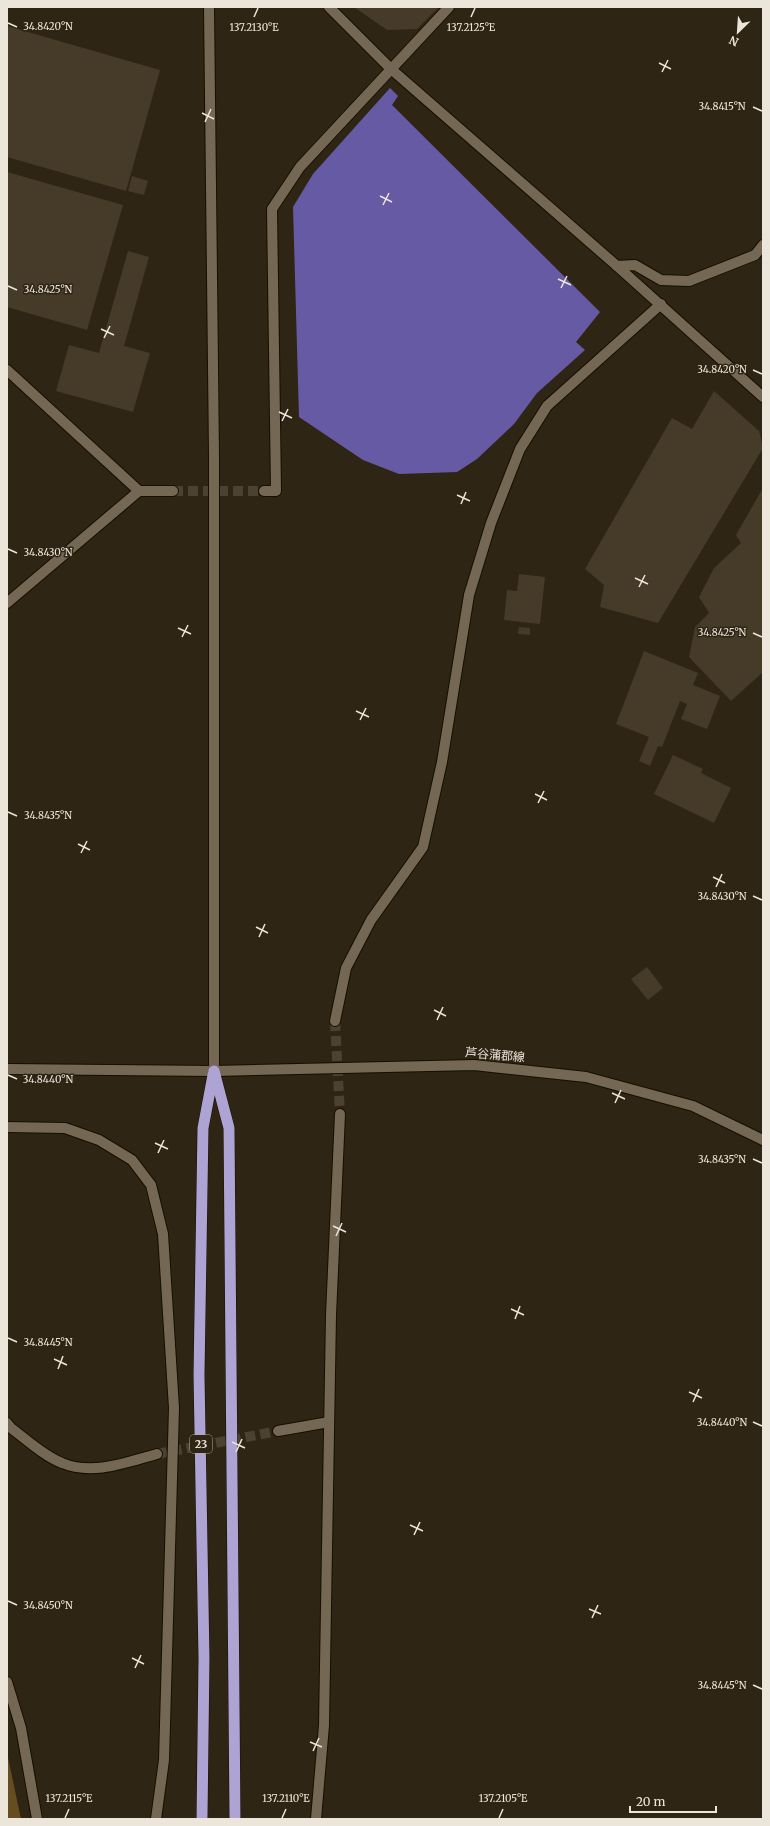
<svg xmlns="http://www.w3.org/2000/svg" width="770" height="1826" viewBox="0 0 770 1826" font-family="Merriweather,'Noto Sans JP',serif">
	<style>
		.forest { fill: #664d20 }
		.water { fill: #675aa5 }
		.building { fill: #463b29 }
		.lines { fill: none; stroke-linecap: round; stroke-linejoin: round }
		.minor-tunnel { stroke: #4b4232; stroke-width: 10; stroke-dasharray: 10 5; stroke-linecap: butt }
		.minor-casing { stroke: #170e01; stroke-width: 12 }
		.tertiary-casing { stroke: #170e01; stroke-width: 12 }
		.secondary-casing { stroke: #170e01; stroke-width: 12 }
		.trunk-casing { stroke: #170e01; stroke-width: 12 }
		.minor { stroke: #746854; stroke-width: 10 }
		.tertiary { stroke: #746854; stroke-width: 10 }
		.secondary { stroke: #746854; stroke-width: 10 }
		.trunk { stroke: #ada4d4; stroke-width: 11 }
		.ticks { fill: none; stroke: #ece5da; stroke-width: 1.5 }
		.labels { text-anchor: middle; stroke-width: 3; stroke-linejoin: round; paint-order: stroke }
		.shield { fill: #2f2514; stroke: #b3ab9f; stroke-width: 1 }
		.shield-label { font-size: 11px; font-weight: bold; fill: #ece5da }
		.street-label { font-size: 12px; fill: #ece5da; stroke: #2f2514 }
		.ticks-label { font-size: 10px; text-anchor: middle; fill: #ece5da; stroke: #2f2514; stroke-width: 3; stroke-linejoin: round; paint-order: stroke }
	</style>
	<rect width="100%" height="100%" fill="#2f2514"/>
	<polygon class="forest" points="7,1753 21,1819 7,1819"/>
	<polygon class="water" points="390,88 398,96 392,105 600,312 576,342 585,350 537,393 514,424 477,459 457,472 399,474 363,460 299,417 293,207 313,174"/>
	<g class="building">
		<polygon points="354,7 439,7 417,29 387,30"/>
		<polygon points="7,26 160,70 126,191 7,157"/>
		<polygon points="7,172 123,205 87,330 7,307"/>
		<polygon points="132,176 148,181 144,195 128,191"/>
		<polygon points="128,251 149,257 124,346 150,353 133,412 56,391 69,345 99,353"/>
		<polygon points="714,391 759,431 763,448 658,623 600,607 604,585 585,569 672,418 692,429"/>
		<polygon points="763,488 763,672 731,701 689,657 695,627 709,613 699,597 714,568 741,543 736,535"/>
		<polygon points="519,574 545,577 540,624 504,620 507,590 517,591"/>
		<polygon points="519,627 530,628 530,635 518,634"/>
		<polygon points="644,651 698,673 693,685 720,696 707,729 681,719 687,704 680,701 662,747 658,746 650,766 639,761 649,737 616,724"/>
		<polygon points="673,755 703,769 701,773 731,788 714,823 654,794"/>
		<polygon points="647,967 663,988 648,1000 631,979"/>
	</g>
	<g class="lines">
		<g class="minor-tunnel">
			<polyline points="173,491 264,491"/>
			<polyline points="335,1021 340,1114"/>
			<polyline points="157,1454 278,1431"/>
		</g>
		<g class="minor-casing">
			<g id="minor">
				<polyline points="329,7 391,69 617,266 763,397"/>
				<polyline points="617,266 635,265 661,280 689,281 755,255 763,245"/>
				<polyline points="7,370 139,491"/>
				<polyline points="264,491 276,491 272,209 300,167 449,7"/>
				<polyline points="7,603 139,491 173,491"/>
				<polyline points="335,1021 346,968 371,920 423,847 442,762 469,595 491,523 520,449 547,406 661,304"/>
				<polyline points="7,1127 65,1128 99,1140 132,1160 151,1185 163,1234 174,1408 164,1760 156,1819"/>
				<path d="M7 1423 11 1428C27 1440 44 1456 62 1463 93 1476 127 1462 157 1454"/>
				<polyline points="278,1431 329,1422"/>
				<polyline points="7,1682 21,1728 37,1819"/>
			</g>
		</g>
		<g class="tertiary-casing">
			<g id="tertiary">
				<polyline points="7,1069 214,1071 214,456 209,7"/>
				<polyline points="316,1819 324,1725 331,1315 340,1114"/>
			</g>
		</g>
		<g class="secondary-casing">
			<polyline id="secondary" points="214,1071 474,1065 586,1077 693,1106 763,1140"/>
		</g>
		<g class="trunk-casing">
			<g id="trunk">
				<polyline points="214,1071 229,1128 235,1819"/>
				<polyline points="202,1819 204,1658 199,1375 203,1128 213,1075"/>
			</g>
		</g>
		<use href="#minor" class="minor"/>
		<use href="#tertiary" class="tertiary"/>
		<use href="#secondary" class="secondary"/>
		<use href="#trunk" class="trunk"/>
	</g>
	<path class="ticks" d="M254 17 258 8M471 17 475 8M8 23 17 27M659 63 671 69M662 72 668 60M753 107 762 111M202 113 214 119M205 122 211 109M380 196 392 202M383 205 389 193M558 279 571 285M8 286 17 290M561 288 567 276M101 329 114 335M104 338 110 326M753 370 762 374M279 412 292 418M282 421 288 409M457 495 470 501M461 504 466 492M8 549 17 553M635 578 648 584M639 587 645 575M178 628 191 634M753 633 762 637M182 637 188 625M356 711 369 717M360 720 366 708M535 794 547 800M538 803 544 791M8 812 17 816M78 844 90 850M81 853 87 841M713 877 725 883M716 887 722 874M753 896 762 900M256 927 268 933M259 937 265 924M434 1010 446 1016M437 1020 443 1007M8 1075 17 1079M612 1093 625 1099M615 1103 621 1090M155 1143 168 1149M158 1153 164 1140M753 1159 762 1163M333 1226 346 1232M336 1236 342 1223M511 1309 524 1315M515 1319 520 1306M8 1338 17 1342M54 1359 67 1365M58 1369 63 1356M689 1392 702 1398M693 1402 699 1389M753 1422 762 1426M232 1442 245 1448M236 1452 242 1439M410 1525 423 1531M414 1535 420 1522M8 1601 17 1605M589 1609 601 1614M592 1618 598 1605M132 1658 144 1664M135 1668 141 1655M753 1685 762 1689M310 1742 322 1747M313 1751 319 1738M65 1818 69 1809M282 1818 286 1809M499 1818 503 1809"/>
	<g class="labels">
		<rect class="shield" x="190" y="1435" width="22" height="18" rx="3"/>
		<g class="shield-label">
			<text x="201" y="1448">23</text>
		</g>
		<g class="street-label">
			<text transform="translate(495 1055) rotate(5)" y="4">芦谷蒲郡線</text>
		</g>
	</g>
	<g class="ticks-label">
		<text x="48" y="30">34.8420°N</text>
		<text x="254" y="31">137.2130°E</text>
		<text x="471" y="31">137.2125°E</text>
		<text x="722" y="110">34.8415°N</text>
		<text x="48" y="293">34.8425°N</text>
		<text x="722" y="373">34.8420°N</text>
		<text x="48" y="556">34.8430°N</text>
		<text x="722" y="636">34.8425°N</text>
		<text x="48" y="819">34.8435°N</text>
		<text x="722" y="900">34.8430°N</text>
		<text x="48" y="1083">34.8440°N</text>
		<text x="722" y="1163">34.8435°N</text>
		<text x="48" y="1346">34.8445°N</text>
		<text x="722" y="1426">34.8440°N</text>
		<text x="48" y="1609">34.8450°N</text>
		<text x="722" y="1689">34.8445°N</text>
		<text x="69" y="1802">137.2115°E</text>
		<text x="286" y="1802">137.2110°E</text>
		<text x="503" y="1802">137.2105°E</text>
	</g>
	<rect width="770" height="1826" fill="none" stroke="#ece5da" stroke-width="16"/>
	<g transform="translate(738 32) rotate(205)" stroke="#2f2514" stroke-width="3" paint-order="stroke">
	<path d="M0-3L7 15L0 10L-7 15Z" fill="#ece5da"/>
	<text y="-6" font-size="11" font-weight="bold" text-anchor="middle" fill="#ece5da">N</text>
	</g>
	<path d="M630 1806v6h86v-6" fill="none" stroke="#ece5da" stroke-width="2"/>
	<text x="636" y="1806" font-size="12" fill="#ece5da" stroke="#2f2514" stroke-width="3" paint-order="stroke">20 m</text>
</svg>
